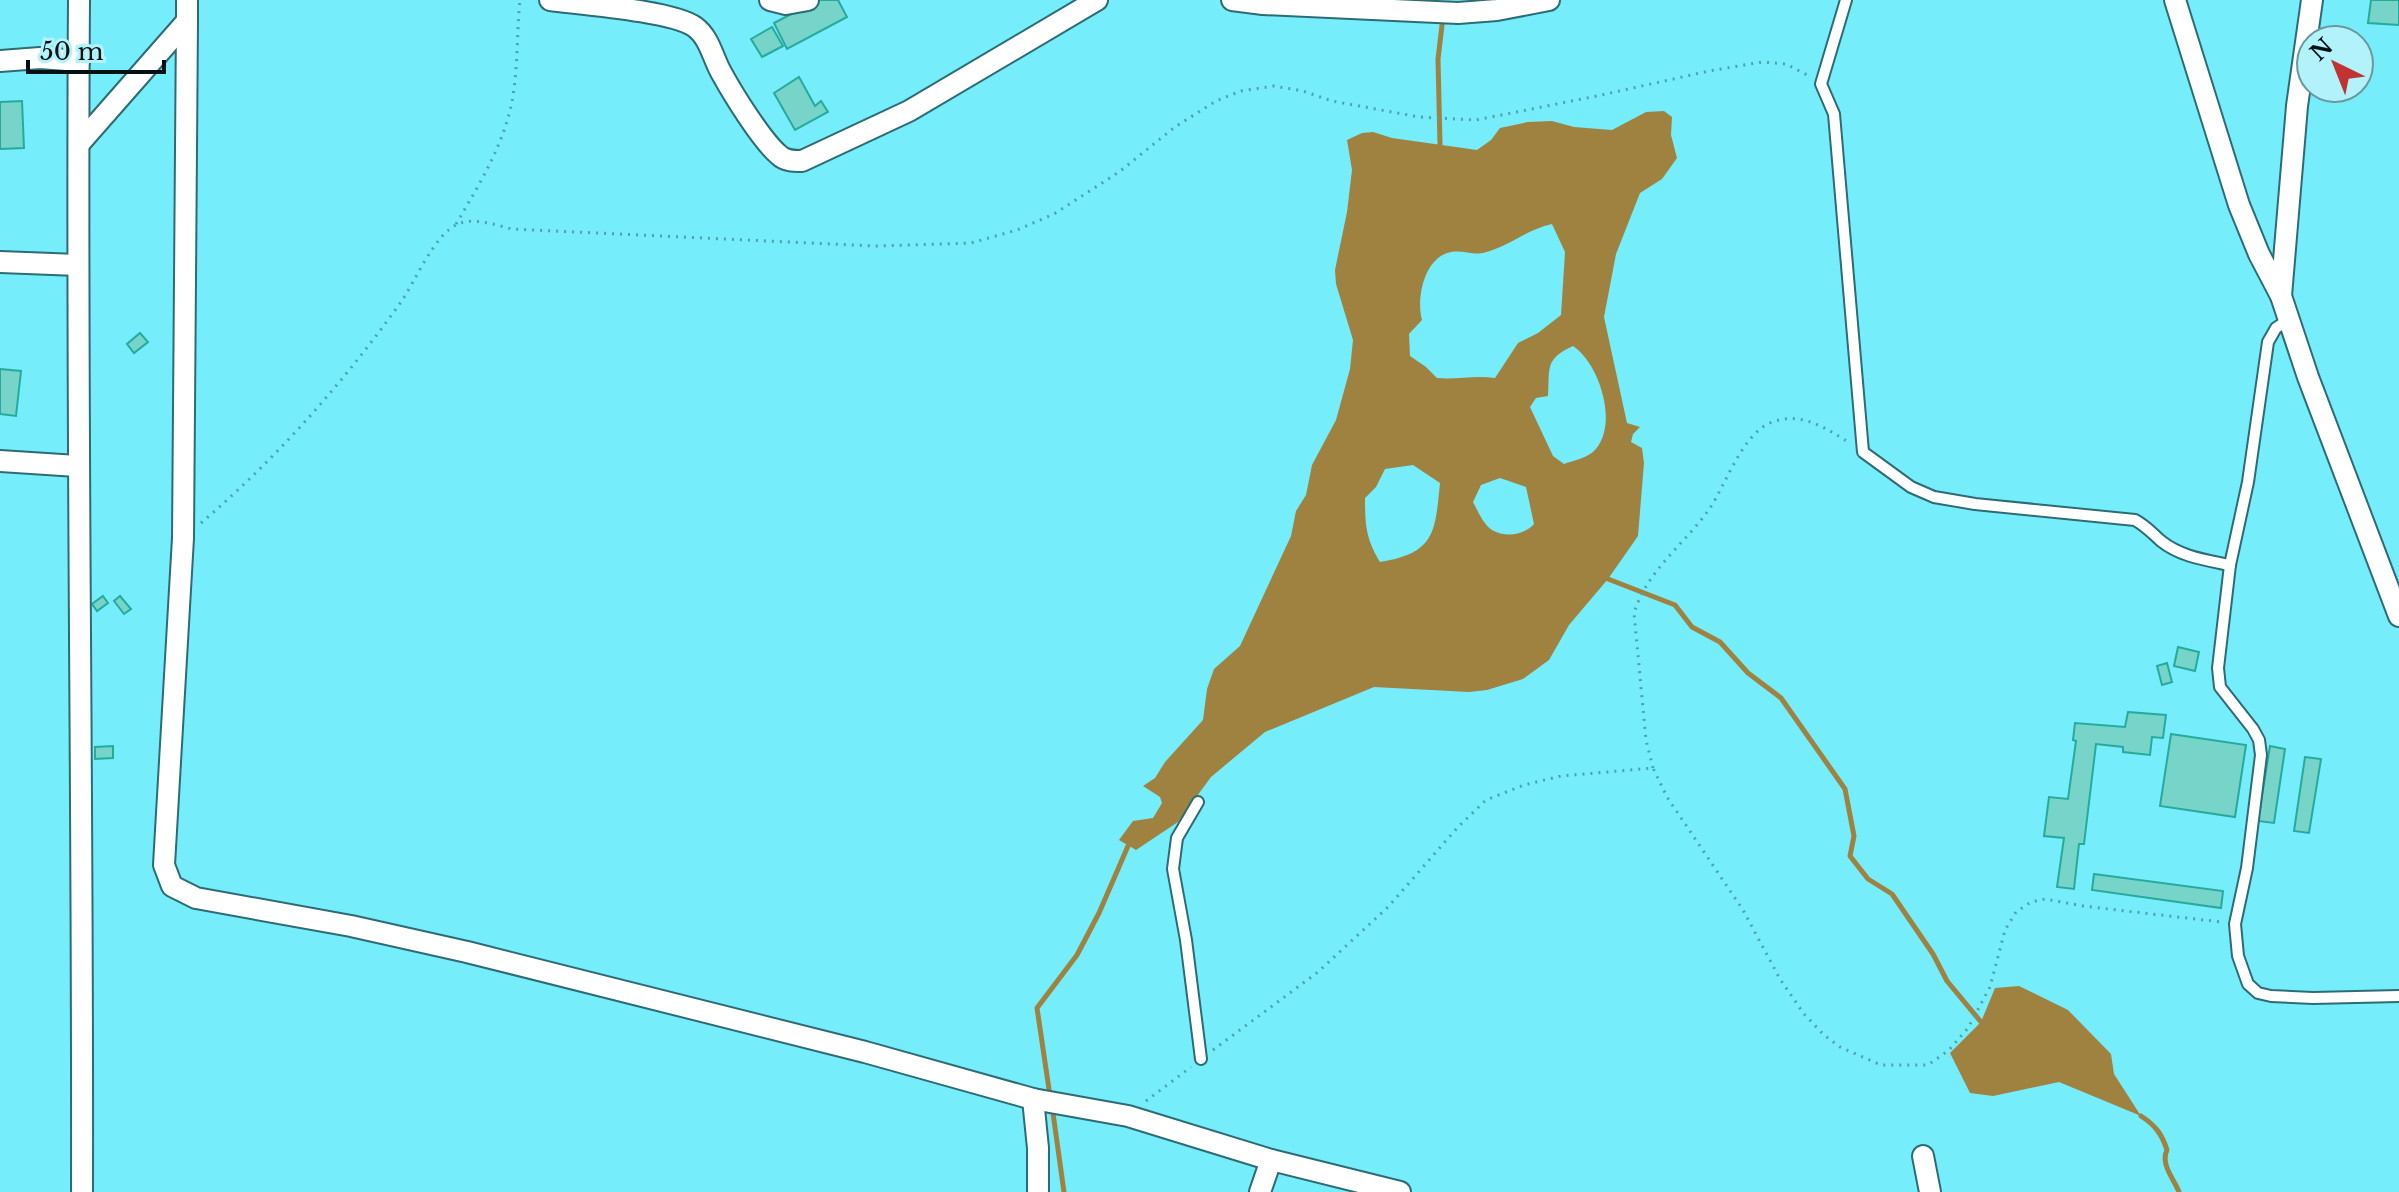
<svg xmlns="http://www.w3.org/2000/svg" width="2399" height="1192" viewBox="0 0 2399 1192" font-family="'Libre Baskerville',serif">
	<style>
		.water { fill: #9f8240; fill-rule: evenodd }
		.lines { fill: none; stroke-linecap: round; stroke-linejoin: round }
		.stream { stroke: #9f8240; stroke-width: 5 }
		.building { fill: #76d4c9; stroke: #27aa9e; stroke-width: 2 }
		.service-casing { stroke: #2c6c74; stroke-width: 14 }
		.minor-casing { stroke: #2c6c74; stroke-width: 24 }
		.path { stroke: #4da1ab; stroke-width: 3; stroke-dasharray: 2 6; stroke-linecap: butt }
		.service { stroke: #fff; stroke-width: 10 }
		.minor { stroke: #fff; stroke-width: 20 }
	</style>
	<rect width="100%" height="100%" fill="#76edfb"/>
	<g class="water">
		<path d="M1664 111 1672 117 1671 135 1677 158 1662 179 1640 193 1616 254 1604 317 1627 423 1640 427 1633 434 1631 442 1642 448 1644 463 1638 536 1608 579 1569 625 1549 660 1523 679 1487 690 1469 692 1374 687 1265 732 1211 777 1178 822 1136 850 1119 840 1133 821 1153 818 1162 803 1160 797 1143 786 1155 778 1165 762 1203 720 1207 689 1214 669 1240 646 1291 536 1296 511 1306 495 1312 465 1336 420 1350 369 1353 340 1336 284 1335 270 1347 212 1352 170 1347 140 1362 133 1373 132 1392 138 1477 150 1491 140 1500 128 1528 122 1552 121 1574 127 1612 130 1646 112ZM1552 224 1565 252 1561 315 1538 333 1518 343 1495 378C1475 375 1456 380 1437 378L1426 367 1410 356 1409 334 1422 320C1416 299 1424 257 1451 252 1462 250 1473 255 1483 253 1509 247 1525 230 1552 224ZM1573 346C1600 364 1620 427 1593 452 1586 458 1572 461 1564 464L1553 456 1530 407 1536 398 1548 396C1550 369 1544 359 1573 346ZM1413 465 1440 483C1435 533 1435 553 1380 562 1366 539 1365 525 1365 498L1376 487 1385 469ZM1500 478 1526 487 1534 524C1524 535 1506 538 1492 530 1483 524 1478 511 1473 502L1481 485Z"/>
		<polygon points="2019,986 2068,1010 2111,1054 2114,1074 2141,1116 2059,1082 1993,1096 1970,1093 1950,1053 1981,1022 1995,988"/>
	</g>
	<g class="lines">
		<g class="stream">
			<polyline points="1440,144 1438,59 1443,17"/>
			<polyline points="1608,579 1675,605 1692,627 1720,642 1748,673 1781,698 1845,789 1854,836 1850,856 1868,879 1892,894 1933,954 1947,981 1981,1022"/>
			<polyline points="1050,1096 1037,1008 1077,955 1099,913 1128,846"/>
			<polyline points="1052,1106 1064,1192"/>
			<path d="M2141 1116C2155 1125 2162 1134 2167 1150 2160 1164 2174 1179 2179 1192"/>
		</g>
	</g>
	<g class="building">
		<polygon points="818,0 838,0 847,17 787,49 774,23"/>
		<polygon points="2371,0 2399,0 2399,25 2368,23"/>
		<polygon points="772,27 783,46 762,57 751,39"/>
		<polygon points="799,77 815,106 821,101 828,112 795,130 774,93"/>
		<polygon points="22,101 24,148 0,149 0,102"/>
		<polygon points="140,333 148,342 134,353 127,344"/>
		<polygon points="0,369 21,371 16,416 0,414"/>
		<polygon points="103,596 108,603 97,611 92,604"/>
		<polygon points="120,596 131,609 124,614 114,601"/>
		<polygon points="2178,647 2199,652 2195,671 2174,666"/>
		<polygon points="2167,663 2172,682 2162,685 2157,666"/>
		<polygon points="2128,712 2166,715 2163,738 2152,737 2150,755 2123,752 2123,747 2096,744 2084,844 2079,844 2074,889 2057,887 2064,838 2044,836 2049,797 2068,799 2076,741 2073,740 2075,723 2125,727"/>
		<polygon points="2171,734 2246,745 2235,817 2160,806"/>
		<polygon points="113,746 113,758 95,759 95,747"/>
		<polygon points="2270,746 2285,749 2274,823 2258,821"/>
		<polygon points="2305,757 2321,759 2309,833 2294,831"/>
		<polygon points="2094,874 2223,891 2221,908 2092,890"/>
	</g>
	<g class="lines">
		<g class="service-casing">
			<g id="service">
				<path d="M1846 0 1821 84 1834 114 1863 452 1911 487 1934 497 1975 504 2135 520C2146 526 2152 533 2161 541 2181 557 2206 560 2230 565"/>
				<polyline points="2288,320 2276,328 2268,342 2248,482 2230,565 2218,668 2220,687 2253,729 2259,740 2261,755 2247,868 2235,924 2238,956 2248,984 2258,993 2271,996 2313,998 2399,996"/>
				<polyline points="1198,802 1177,838 1173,869 1186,940 1201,1059"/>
			</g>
		</g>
		<g class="minor-casing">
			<g id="minor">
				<path d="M79 0C76 397 83 795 82 1192"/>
				<path d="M550 0C581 4 673 11 695 27 710 38 713 59 722 74 733 94 762 141 779 155 785 161 793 161 802 161L909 111 1097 0"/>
				<polyline points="770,0 786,4 808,0"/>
				<polyline points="1232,0 1263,4 1458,13 1497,10 1549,0"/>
				<polyline points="2175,0 2239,205 2259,254 2281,296 2308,377 2399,616"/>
				<polyline points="187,21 183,538 164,865 172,886 196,898 351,926 467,952 865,1052 1033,1099 1128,1116 1271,1160 1400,1192"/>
				<polyline points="0,61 40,58 79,61"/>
				<polyline points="79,144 187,21 187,0"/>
				<polyline points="0,262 78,265"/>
				<polyline points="2281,296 2297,106 2312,0"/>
				<polyline points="0,461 77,466"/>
				<polyline points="1033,1099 1038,1148 1038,1192"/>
				<polyline points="1923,1156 1930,1192"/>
				<polyline points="1260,1192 1271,1160"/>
			</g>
		</g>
		<g class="path">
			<path d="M456 224C476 190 497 156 508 118 519 80 516 39 520 0"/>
			<path d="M201 523C277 458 343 383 401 302 415 282 435 233 458 224 474 217 495 225 512 229L874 246 971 243 1017 230 1054 214 1119 172 1175 127 1216 101 1241 91 1274 86 1303 91 1332 101 1419 117 1476 120 1597 96 1709 71 1762 62 1786 64 1809 76"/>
			<path d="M1653 768 1646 740 1634 613C1647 570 1685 544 1710 508 1726 484 1742 435 1770 423 1800 410 1825 428 1850 443"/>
			<polyline points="1213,1050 1318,972 1388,907 1458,827 1486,800 1524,785 1561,776 1653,768 1667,797 1743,910 1780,979 1804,1014 1824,1035 1840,1047 1881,1065 1928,1065 1949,1050 1968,1028 1990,987 2005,930 2016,912 2031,902 2045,899 2083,906 2221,922"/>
			<polyline points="1146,1101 1191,1067"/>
		</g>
		<use href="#service" class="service"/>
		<use href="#minor" class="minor"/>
	</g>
	<g transform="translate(2335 64) rotate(317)"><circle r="38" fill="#b2f2fa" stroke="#6b989e" stroke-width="2"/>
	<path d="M0-6L14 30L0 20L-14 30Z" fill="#c13332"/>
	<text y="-12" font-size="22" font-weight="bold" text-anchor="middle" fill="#001114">N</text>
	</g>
	<path d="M28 60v12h136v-12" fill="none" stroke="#001114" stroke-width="4"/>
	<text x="40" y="60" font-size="24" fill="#001114" stroke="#b2f2fa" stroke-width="6" paint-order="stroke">50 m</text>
</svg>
